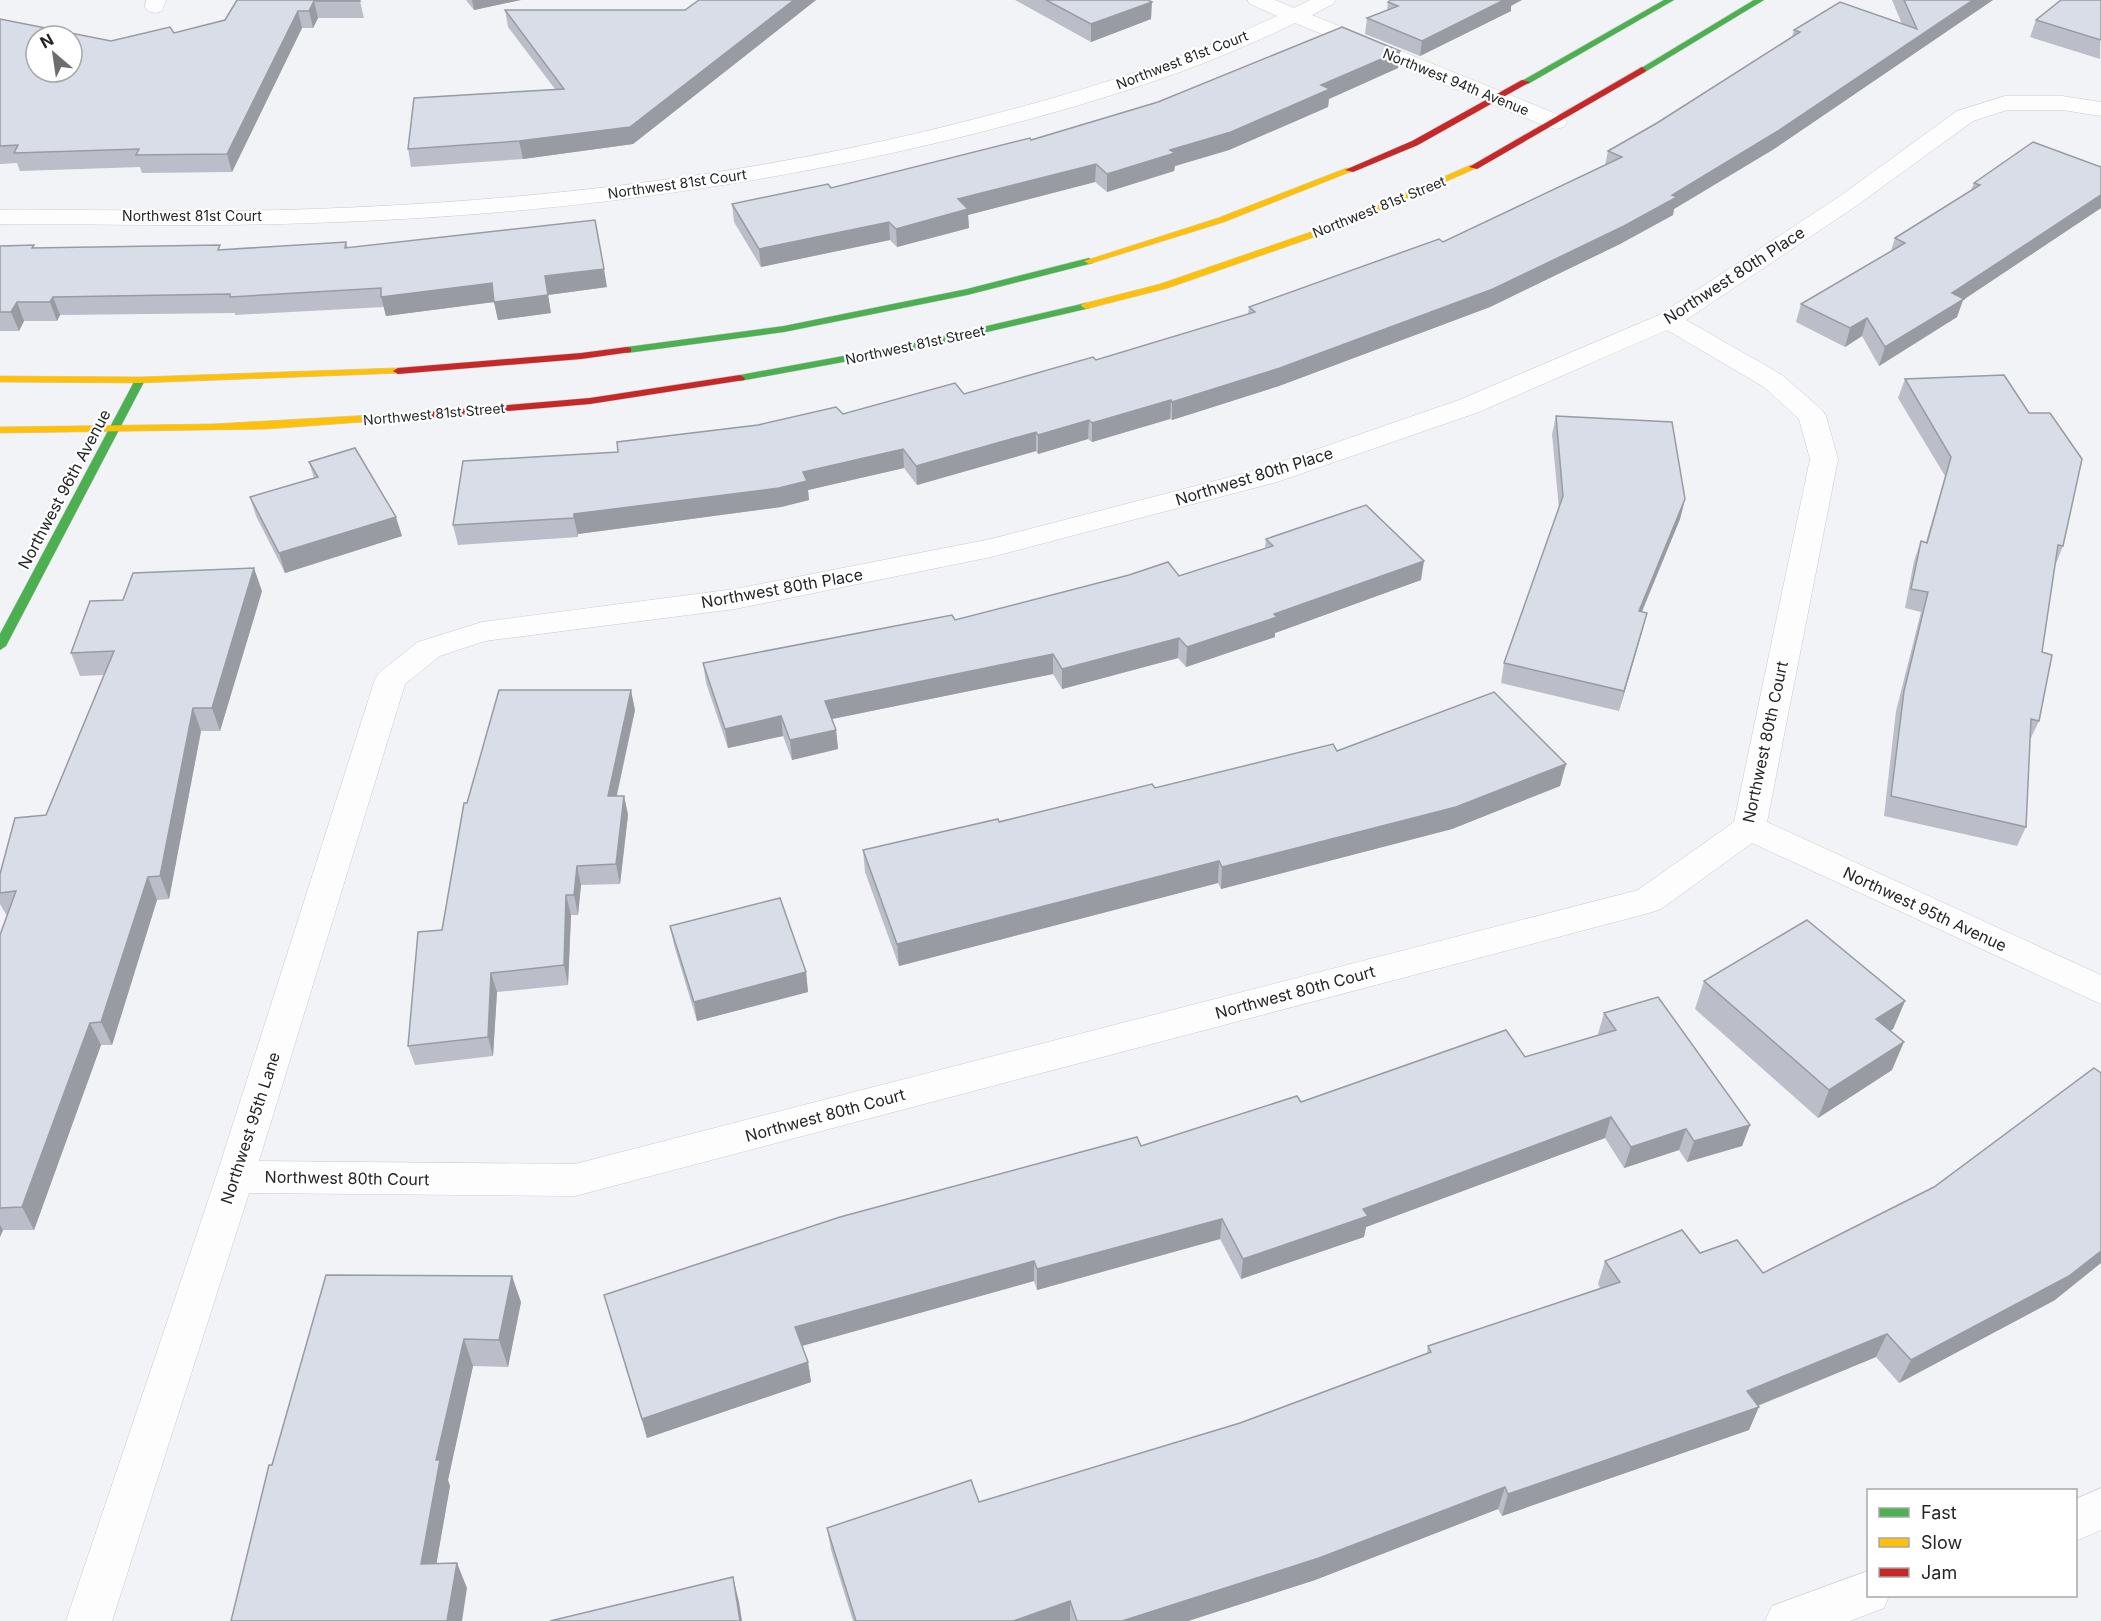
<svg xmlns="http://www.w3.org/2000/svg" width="2101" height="1621" viewBox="0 0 2101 1621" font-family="Inter,sans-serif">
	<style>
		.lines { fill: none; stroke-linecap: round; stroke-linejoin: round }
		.street-casing { stroke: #cacbcd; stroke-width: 1 }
		.fast-casing { stroke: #cacbcd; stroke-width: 1 }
		.slow-casing { stroke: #cacbcd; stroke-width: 1 }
		.jam-casing { stroke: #cacbcd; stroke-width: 1 }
		.street { fill: #fdfdfe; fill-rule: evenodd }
		.fast { fill: #4caf50; fill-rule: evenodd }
		.slow { fill: #ffc107; fill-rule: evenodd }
		.jam { fill: #c62828; fill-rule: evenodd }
		.wall { fill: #bbbec8 }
		.shaded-wall { fill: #989ba2 }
		.building { fill: #d9dde8; stroke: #989ba2; stroke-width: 1.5; fill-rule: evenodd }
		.labels { text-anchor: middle; stroke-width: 4.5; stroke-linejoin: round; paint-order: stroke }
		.far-street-label { font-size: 14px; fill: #242527; stroke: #fff }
		.street-label { font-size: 16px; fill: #242527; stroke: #fff }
	</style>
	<rect width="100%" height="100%" fill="#f1f3f6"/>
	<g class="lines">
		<g class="street-casing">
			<g id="street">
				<polygon points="146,0 166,0 162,11 155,13 148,11 145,7"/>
				<path d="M1247 0H1275L1294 8 1310 0H1336L1333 4 1312 15 1564 117 1567 122 1564 127 1556 129 1548 127 1295 23C1192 74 1080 107 969 135 751 189 537 216 312 223 208 227 104 224 0 224V210C105 209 209 213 314 209 531 201 745 177 955 124 1065 97 1174 64 1277 16L1250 4Z"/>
				<path d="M2005 96H2062L2101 102V116L2062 110H2007L1973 121 1856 206 1686 320 1782 375 1822 410 1826 416 1838 459 1767 822 2101 975V1004L1752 843 1661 909 1649 913 575 1196 249 1193 112 1621H66L216 1177 375 679 380 672 418 642 482 622 735 589 991 539 1257 470 1459 400 1659 315 1840 196 1957 111ZM1667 330 1764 387 1799 419 1810 459 1734 822 1638 890 575 1164 259 1161 405 684 440 656 485 641 735 609 991 557 1277 482 1479 412Z"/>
				<polygon points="2101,1488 2101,1530 2076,1541 2076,1499"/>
				<polygon points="1868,1571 1868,1596 1889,1596 1884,1608 1850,1621 1765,1621 1772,1606"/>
			</g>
		</g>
		<g class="fast-casing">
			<g id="fast">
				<polygon points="1664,0 1674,0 1528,84 1520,82"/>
				<polygon points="1754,0 1764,0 1645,72 1638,70"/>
				<polygon points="1089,258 1094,261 1093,263 967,295 784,332 627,353 622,350 627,347 784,326 967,289"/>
				<polygon points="1086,303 1091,306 1090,308 914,349 740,381 735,378 740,375 914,343"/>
				<polygon points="140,377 145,380 6,646 0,650 0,634 135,380"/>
			</g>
		</g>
		<g class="slow-casing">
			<g id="slow">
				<polygon points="1471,165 1479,167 1340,228 1168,288 1086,309 1081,306 1082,304 1160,284 1334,224"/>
				<polygon points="1347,168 1355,170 1224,222 1089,264 1084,261 1218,218"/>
				<polygon points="398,368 402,369 402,373 140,383 0,382 0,376 140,377"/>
				<polygon points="426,412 430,413 430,417 267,429 0,433 0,427 213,424"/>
			</g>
		</g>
		<g class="jam-casing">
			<g id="jam">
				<polygon points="1642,67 1646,70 1645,72 1477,169 1469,167"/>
				<polygon points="1522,80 1530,82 1418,145 1353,172 1345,170 1412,141"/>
				<polygon points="627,347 631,348 631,352 581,359 398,374 393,371 398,368 581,353"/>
				<polygon points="740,375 745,378 744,380 590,404 426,418 420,415 426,412 590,398"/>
			</g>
		</g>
		<use href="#street" class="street"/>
		<use href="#fast" class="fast"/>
		<use href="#slow" class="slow"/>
		<use href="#jam" class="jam"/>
	</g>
	<g class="wall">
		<polygon points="237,0 360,1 364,18 318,18 313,28 302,28 232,172 142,173 140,167 20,171 17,163 0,164 0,19 111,41 174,33 225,20"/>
		<polygon points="466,0 521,0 474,10"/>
		<polygon points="699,0 816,0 633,144 523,159 411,167 408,149 555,89 508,27 505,10 685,10"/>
		<polygon points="1015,0 1148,0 1151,19 1091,42"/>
		<polygon points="1892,0 1993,0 1774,149 1674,209 1673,215 1620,244 1490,307 1279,386 1172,420 1170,419 1092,442 1088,439 1038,454 1036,451 917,485 904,468 808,490 809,500 781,507 578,534 578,537 458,545 453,525 618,452 964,394 1096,360 1248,314 1249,307 1443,242 1605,165 1608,151 1657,123 1792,37 1794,30 1902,24"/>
		<polygon points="2101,0 2100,59 2030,37 2036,20"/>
		<polygon points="1388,2 1511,6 1511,11 1420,56 1365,34 1367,18 1387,10"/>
		<polygon points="1400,51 1398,68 1329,99 1328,107 1229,150 1175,166 1174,171 1107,192 1095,182 968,215 969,228 897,247 890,240 761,267 734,222 732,204 831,188"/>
		<polygon points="2101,167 2101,208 1963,300 1957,317 1879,366 1862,336 1845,347 1796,322 1801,304 1891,251 1895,238 1971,190 1974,183"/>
		<polygon points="346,242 348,248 607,287 548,295 551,313 498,320 494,302 386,316 384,307 235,315 235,313 60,315 57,321 24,321 19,331 0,331 0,246 35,248 222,250"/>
		<polygon points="1905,379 2063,546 2055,566 2042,652 2039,721 2030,740 2026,827 2017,846 1884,816 1896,711 1921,612 1905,608 1914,561 1921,541 1926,542 1945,476 1898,398"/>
		<polygon points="1556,416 1685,499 1680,519 1642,612 1642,632 1619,711 1501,683 1504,663 1559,509 1552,434"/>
		<polygon points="309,462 402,536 285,573 256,516 250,497 314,478"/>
		<polygon points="1266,539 1421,580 1275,633 1275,637 1186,667 1178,658 1062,689 1053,674 832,719 836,730 838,749 792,760 783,736 728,748 706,683 703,663 955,620 1179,576 1265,548"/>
		<polygon points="262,591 220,731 201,731 169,899 157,900 112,1045 101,1045 34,1230 3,1230 0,1237 0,934 7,916 0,904 0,874 46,815 104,675 80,676 71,653 123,600"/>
		<polygon points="635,710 617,796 624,796 628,815 620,884 581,885 578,915 571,915 568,985 497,992 493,1056 415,1065 408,1046 442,930 467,803"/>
		<polygon points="1337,751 1566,764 1560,786 1452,829 1221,889 1218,883 899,966 865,872 863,850 1155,788"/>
		<polygon points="670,926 806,972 808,992 697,1021 674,945"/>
		<polygon points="1704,981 1905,1001 1893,1029 1890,1031 1892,1070 1818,1118 1695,1009"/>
		<polygon points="1604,1013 1750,1125 1742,1146 1687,1162 1679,1150 1624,1168 1605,1138 1366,1227 1364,1237 1241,1279 1220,1239 1037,1290 1034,1281 802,1346 808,1362 811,1382 647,1438 604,1295 1301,1102 1525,1057 1599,1036 1598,1034"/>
		<polygon points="1700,1253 1763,1273 2055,1300 1899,1383 1876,1357 1758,1406 1749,1430 1502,1516 1498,1509 1315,1580 1188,1621 853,1621 831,1550 827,1528 979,1502 1240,1423 1427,1353 1428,1346 1600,1288 1598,1284 1605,1261"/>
		<polygon points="521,1302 508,1367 473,1366 448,1480 450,1486 436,1564 467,1588 272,1465"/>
	</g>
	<g class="shaded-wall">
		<polygon points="472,0 521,0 474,10"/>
		<polygon points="794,0 816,0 633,144 523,159 519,141"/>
		<polygon points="1504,0 1522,0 1511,6 1511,11 1420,56 1422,41"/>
		<polygon points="1973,0 1993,0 1774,149 1674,209 1673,215 1620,244 1490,307 1279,386 1172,420 1172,402 1672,195"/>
		<polygon points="314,1 318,18 313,28 309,11"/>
		<polygon points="1152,2 1151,19 1091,42 1091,24"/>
		<polygon points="298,11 302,28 232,172 227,154"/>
		<polygon points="1400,51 1398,68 1329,99 1328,107 1229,150 1175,166 1174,171 1107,192 1107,174 1170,150"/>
		<polygon points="1096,164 1095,182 968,215 969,228 897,247 896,229 958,199"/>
		<polygon points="2101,195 2101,208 1963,300 1957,317 1879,366 1885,347 1952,293"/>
		<polygon points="889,222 890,240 761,267 759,249"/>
		<polygon points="604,269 607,287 548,295 551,313 498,320 494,302 386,316 381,297"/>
		<polygon points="53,297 60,315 57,321 50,302"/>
		<polygon points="17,302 24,321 19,331 11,312"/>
		<polygon points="1867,318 1862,336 1845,347 1850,328"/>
		<polygon points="1171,400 1170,419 1092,442 1092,423"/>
		<polygon points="1089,420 1088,439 1038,454 1038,435"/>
		<polygon points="1036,432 1036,451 917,485 916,466"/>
		<polygon points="903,449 904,468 808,490 809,500 781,507 578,534 578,537 574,518 574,514 803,472"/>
		<polygon points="1685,499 1680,519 1634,630 1639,611"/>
		<polygon points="396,517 402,536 285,573 279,553"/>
		<polygon points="1424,561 1421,580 1275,633 1275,637 1186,667 1187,647 1274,614"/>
		<polygon points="254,568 262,591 220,731 212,708"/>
		<polygon points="1647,613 1642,632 1619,711 1624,691"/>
		<polygon points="1179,638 1178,658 1062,689 1062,669"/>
		<polygon points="1053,654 1053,674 827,720 825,701"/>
		<polygon points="631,690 635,710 612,816 608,796"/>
		<polygon points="193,708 201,731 169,899 160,876"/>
		<polygon points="781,716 783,736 728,748 725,729"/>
		<polygon points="836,730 838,749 792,760 790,740"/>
		<polygon points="1566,764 1560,786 1452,829 1221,889 1222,867"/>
		<polygon points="624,796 628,815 620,884 616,864"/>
		<polygon points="1219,861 1218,883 899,966 897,944"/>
		<polygon points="577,866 581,885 578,915 574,895"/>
		<polygon points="148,877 157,900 112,1045 101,1022"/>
		<polygon points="566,895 571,915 568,985 564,965"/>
		<polygon points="806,972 808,992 697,1021 694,1002"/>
		<polygon points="491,973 497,992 493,1056 488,1037"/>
		<polygon points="1905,1001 1893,1029 1864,1047 1876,1019"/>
		<polygon points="90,1023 101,1045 34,1230 22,1207"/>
		<polygon points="1904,1042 1892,1070 1818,1118 1829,1090"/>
		<polygon points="1611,1117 1605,1138 1366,1227 1364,1237 1241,1279 1243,1259 1363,1209"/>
		<polygon points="1750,1125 1742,1146 1687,1162 1694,1141"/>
		<polygon points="1686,1129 1679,1150 1624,1168 1631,1147"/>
		<polygon points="1222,1219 1220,1239 1037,1290 1037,1269"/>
		<polygon points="0,1225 3,1230 0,1237"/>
		<polygon points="2101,1251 2101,1263 2055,1300 1899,1383 1911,1360"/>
		<polygon points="1034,1261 1034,1281 798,1347 795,1327"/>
		<polygon points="512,1276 521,1302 508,1367 499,1340"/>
		<polygon points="1887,1334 1876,1357 1737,1414 1747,1391"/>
		<polygon points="464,1339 473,1366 448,1480 450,1486 432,1589 421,1564 436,1460"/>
		<polygon points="808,1362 811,1382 647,1438 642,1419"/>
		<polygon points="1759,1407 1749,1430 1502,1516 1508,1494"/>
		<polygon points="1505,1487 1498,1509 1315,1580 1188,1621 1122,1621"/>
		<polygon points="457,1563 467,1588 462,1621 447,1621"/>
		<polygon points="733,1577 739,1602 742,1621 740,1621"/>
		<polygon points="1070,1601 1070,1621 1013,1621"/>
	</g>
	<g class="building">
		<path d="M237 0H359L360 1H314L309 11H298L227 154 136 155 139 149 14 153 18 145 0 146V19L111 41 170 27 174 33 225 20ZM36 36H72V72H36Z"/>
		<polygon points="699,0 794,0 630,127 519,141 408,149 414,98 564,89 505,10 685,10"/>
		<polygon points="1046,0 1148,0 1152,2 1091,24"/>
		<polygon points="1391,0 1504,0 1422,41 1367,18 1398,6 1388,2"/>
		<polygon points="1904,0 1973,0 1778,131 1672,195 1677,197 1624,226 1493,289 1280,368 1172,402 1171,400 1092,423 1089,420 1038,435 1036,432 916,466 903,449 803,472 807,481 779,488 574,514 574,518 453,525 463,461 618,452 617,442 758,425 836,407 843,414 955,383 964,394 1093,357 1096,360 1255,312 1249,307 1439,239 1443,242 1622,157 1608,151 1657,123 1800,32 1794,30 1840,2 1917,29"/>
		<polygon points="2061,0 2101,0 2101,40 2036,20"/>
		<polygon points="1342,27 1400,51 1321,85 1330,89 1231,132 1170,150 1175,153 1107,174 1096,164 958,199 968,209 896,229 889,222 759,249 732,204 828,184 831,188 1030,138 1031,140 1158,102"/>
		<polygon points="2033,142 2101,167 2101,195 1952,293 1964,299 1885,347 1867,318 1850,328 1801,304 1905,243 1895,238 1980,185 1974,183"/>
		<polygon points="595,220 604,269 545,276 548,295 494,302 492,283 381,297 381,288 230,297 230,294 53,297 50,302 17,302 11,312 0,312 0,246 34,245 32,248 220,245 218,250 346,242 345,248"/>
		<polygon points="2004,375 2029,413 2050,413 2082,459 2063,546 2058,545 2042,652 2052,655 2039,721 2031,719 2026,827 1891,796 1904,691 1928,592 1911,589 1921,541 1927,543 1951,457 1905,379"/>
		<polygon points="1556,416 1672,422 1685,499 1639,611 1647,613 1624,691 1504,663 1563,496"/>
		<polygon points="355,448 396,517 279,553 250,497 318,477 309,462"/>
		<polygon points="1366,505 1424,561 1274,614 1277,617 1187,647 1179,638 1062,669 1053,654 825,701 836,730 790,740 781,716 725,729 703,663 952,615 955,620 1129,575 1168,562 1179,576 1273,546 1266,539"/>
		<polygon points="254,568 212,708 193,708 160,876 148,877 101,1022 90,1023 22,1207 0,1208 0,935 16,891 0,893 0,874 15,818 46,815 114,651 71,653 90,601 123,600 133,573"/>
		<polygon points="499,690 631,690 608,796 624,796 616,864 577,866 574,895 566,895 564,965 491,973 488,1037 408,1046 418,932 442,930 464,803 467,803"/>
		<polygon points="1494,692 1566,764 1456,807 1222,867 1219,861 897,944 863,850 998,819 999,822 1152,784 1155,788 1333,744 1337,751"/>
		<polygon points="780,898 806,972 694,1002 670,926"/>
		<polygon points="1807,920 1905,1001 1876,1019 1904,1042 1829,1090 1704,981"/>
		<polygon points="1658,997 1750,1125 1694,1141 1686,1129 1631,1147 1611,1117 1363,1209 1368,1216 1243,1259 1222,1219 1037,1269 1034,1261 795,1327 808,1362 642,1419 604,1295 840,1217 1137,1137 1141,1146 1297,1096 1301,1102 1506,1030 1525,1057 1616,1030 1604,1013"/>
		<polygon points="2094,1068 2101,1073 2101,1251 2069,1276 1911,1360 1887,1334 1747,1391 1759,1407 1508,1494 1505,1487 1319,1558 1122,1621 1077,1621 1070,1601 1013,1621 856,1621 827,1528 971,1480 979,1502 1240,1423 1431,1352 1428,1346 1620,1282 1605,1261 1682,1230 1700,1253 1737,1240 1763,1273 1934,1187"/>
		<polygon points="326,1275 512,1276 499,1340 464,1339 436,1460 440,1460 421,1564 457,1563 447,1621 231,1621 269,1465 272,1465"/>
		<polygon points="733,1577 740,1621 550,1621"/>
	</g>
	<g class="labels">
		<g class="far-street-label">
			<text transform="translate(1182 60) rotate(-21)" y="5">Northwest 81st Court</text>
			<text transform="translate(1456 82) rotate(22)" y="5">Northwest 94th Avenue</text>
			<text transform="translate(677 184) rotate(-8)" y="5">Northwest 81st Court</text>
			<text transform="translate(1379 207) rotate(-22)" y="5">Northwest 81st Street</text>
			<text x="192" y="221">Northwest 81st Court</text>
			<text transform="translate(915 345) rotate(-12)" y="5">Northwest 81st Street</text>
			<text transform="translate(434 414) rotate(-5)" y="5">Northwest 81st Street</text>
		</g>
		<g class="street-label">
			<text transform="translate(1734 275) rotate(-33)" y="6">Northwest 80th Place</text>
			<text transform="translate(1254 476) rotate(-17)" y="6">Northwest 80th Place</text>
			<text transform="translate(64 489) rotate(-62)" y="6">Northwest 96th Avenue</text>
			<text transform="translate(782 588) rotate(-10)" y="6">Northwest 80th Place</text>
			<text transform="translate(1765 742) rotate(-78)" y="6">Northwest 80th Court</text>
			<text transform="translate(1925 909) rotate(25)" y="6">Northwest 95th Avenue</text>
			<text transform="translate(1295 992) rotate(-15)" y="6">Northwest 80th Court</text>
			<text transform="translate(825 1115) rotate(-15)" y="6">Northwest 80th Court</text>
			<text transform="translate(250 1128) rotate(-72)" y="6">Northwest 95th Lane</text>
			<text transform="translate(347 1178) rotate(1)" y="6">Northwest 80th Court</text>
		</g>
	</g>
	<rect x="1867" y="1489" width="210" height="108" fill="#ffffff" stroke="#a7a8a9" stroke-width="1.5"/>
	<rect x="1879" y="1508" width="30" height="9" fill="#4caf50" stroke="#a7a8a9" stroke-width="1.5"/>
	<text x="1921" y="1519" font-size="18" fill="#242527">Fast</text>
	<rect x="1879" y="1538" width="30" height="9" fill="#ffc107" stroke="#a7a8a9" stroke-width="1.5"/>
	<text x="1921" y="1549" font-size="18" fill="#242527">Slow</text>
	<rect x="1879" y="1568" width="30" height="9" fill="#c62828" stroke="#a7a8a9" stroke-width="1.5"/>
	<text x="1921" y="1579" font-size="18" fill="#242527">Jam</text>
	<g transform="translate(54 54) rotate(331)"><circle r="28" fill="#ffffff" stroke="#a7a8a9" stroke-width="1.5"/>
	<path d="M0-4.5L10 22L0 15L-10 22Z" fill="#6c6d6f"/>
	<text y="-9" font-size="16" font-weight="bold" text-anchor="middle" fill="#242527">N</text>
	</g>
</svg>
